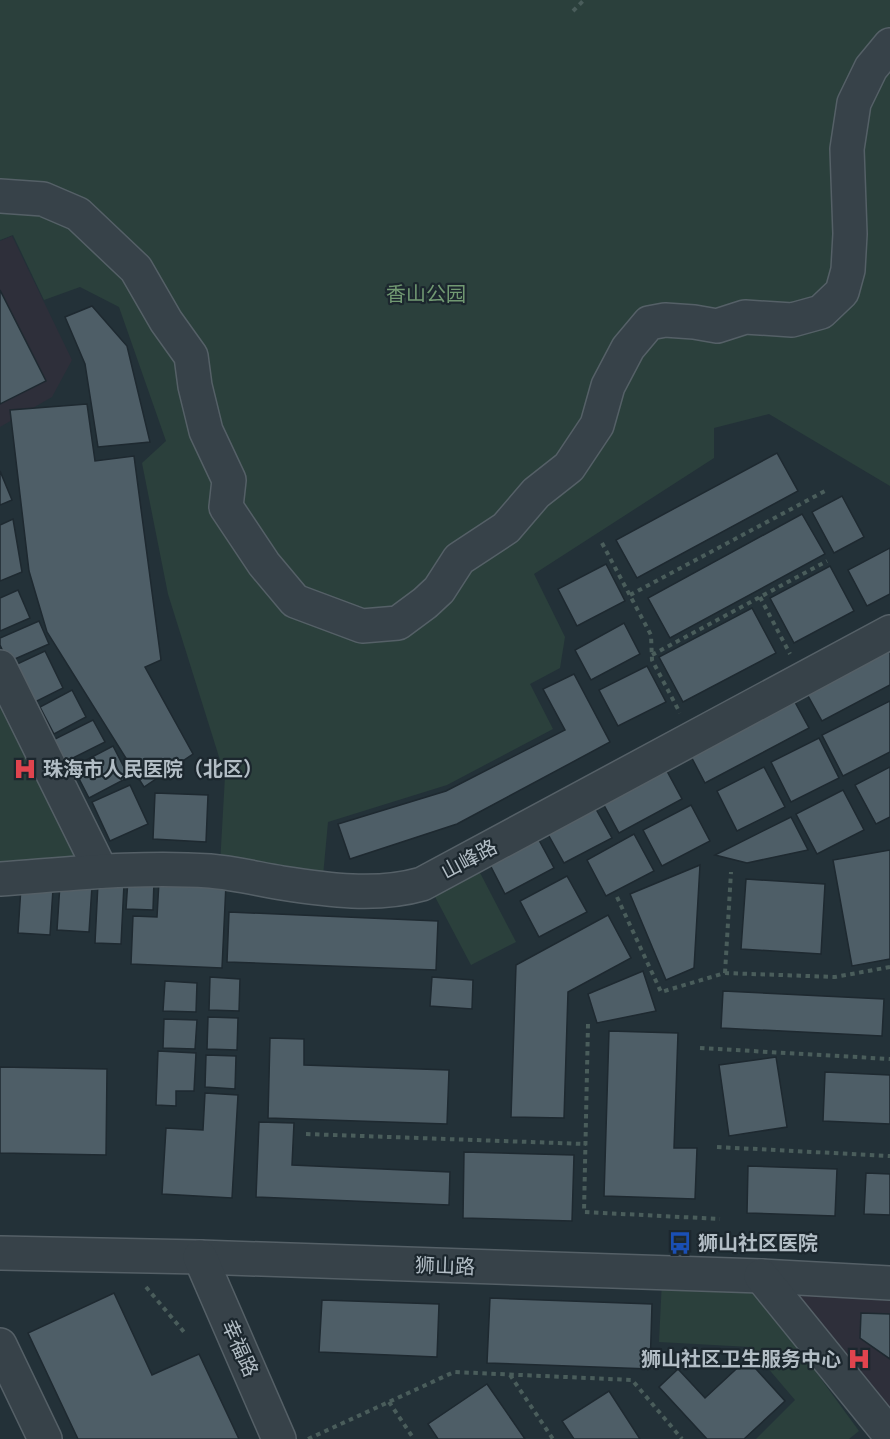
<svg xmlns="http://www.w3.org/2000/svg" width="890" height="1439" viewBox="0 0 890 1439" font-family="Quicksand,'Noto Sans SC',sans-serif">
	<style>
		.medical { fill: #2e2f3a }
		.green { fill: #2b403c }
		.building { fill: #4e5e67; stroke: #1e2930; stroke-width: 1.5 }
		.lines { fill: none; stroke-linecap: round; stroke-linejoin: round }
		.minor-casing { stroke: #556067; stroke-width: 36 }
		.path { stroke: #4a5d5b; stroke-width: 4; stroke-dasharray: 4.5 4.5; stroke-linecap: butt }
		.minor { stroke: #374249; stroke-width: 33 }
		.labels { text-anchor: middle; stroke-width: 4.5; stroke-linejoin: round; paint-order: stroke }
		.park-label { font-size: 20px; fill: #719972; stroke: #1c272e }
		.poi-label { font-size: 20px; font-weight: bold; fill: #b2bdc5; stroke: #1c272e; text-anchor: start }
		.street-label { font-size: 20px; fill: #b2bdc5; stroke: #1c272e }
	</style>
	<rect width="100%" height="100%" fill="#233138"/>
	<g class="medical">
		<polygon points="12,236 72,360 52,397 0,427 0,241"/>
		<polygon points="762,1277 890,1283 890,1435"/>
	</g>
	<g class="green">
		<polygon points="0,0 890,0 890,486 769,414 714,428 714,458 534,574 565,637 560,668 530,684 553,729 447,785 328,822 323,876 220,865 225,776 168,594 142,463 166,441 119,307 80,287 44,300 13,235 0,240"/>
		<polygon points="0,696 78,858 0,867"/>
		<polygon points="477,867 516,942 471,965 432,891"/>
		<polygon points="662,1280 751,1283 859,1431 849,1439 756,1439 795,1400 750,1347 659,1342"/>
	</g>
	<g class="building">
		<polygon points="0,290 46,381 0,404"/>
		<polygon points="92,306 127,346 150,442 98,447 85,364 65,317"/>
		<polygon points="87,404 95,461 134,456 161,660 145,667 193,754 144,787 47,632 29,571 10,410"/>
		<polygon points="777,453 798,491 637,578 616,540"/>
		<polygon points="0,471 12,500 0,505"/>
		<polygon points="842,496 864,537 834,553 812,512"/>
		<polygon points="802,514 825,554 670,638 648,598"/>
		<polygon points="13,519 22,572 0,581 0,525"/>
		<polygon points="890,548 890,594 867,606 848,570"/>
		<polygon points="606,564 625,601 577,626 558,589"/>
		<polygon points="830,566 854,611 794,643 770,598"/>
		<polygon points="18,590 30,618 0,631 0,598"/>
		<polygon points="752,608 776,653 683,702 659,657"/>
		<polygon points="39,621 49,644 8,662 0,645 0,638"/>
		<polygon points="624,623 640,654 591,680 575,650"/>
		<polygon points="890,639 890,685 822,721 802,685"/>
		<polygon points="45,651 63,688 33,703 15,665"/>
		<polygon points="647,666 666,702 618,726 599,690"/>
		<polygon points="574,674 610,742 457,824 350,859 338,824 446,791 565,730 543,689"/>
		<polygon points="72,690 86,717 54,734 40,707"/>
		<polygon points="790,693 809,728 705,783 686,747"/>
		<polygon points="890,701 890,752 843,776 822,735"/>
		<polygon points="93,720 105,742 65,762 53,740"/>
		<polygon points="819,738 839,778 791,802 771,762"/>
		<polygon points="113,746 129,777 89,798 73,767"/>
		<polygon points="661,760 682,799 619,833 598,794"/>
		<polygon points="764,767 785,807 737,831 717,791"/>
		<polygon points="890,767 890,817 876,824 855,785"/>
		<polygon points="130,785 148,824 110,841 92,802"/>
		<polygon points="843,790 864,830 817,854 796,814"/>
		<polygon points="155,793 208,795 206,842 153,839"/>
		<polygon points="592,802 612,838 564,863 544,827"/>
		<polygon points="691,805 710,841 662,866 643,830"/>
		<polygon points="791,817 808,850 747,863 715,855"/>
		<polygon points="534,831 554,868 505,894 486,857"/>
		<polygon points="634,834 654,871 606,896 587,860"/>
		<polygon points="890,850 890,959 852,966 833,860"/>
		<polygon points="700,865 694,968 666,980 630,894"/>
		<polygon points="567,876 587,912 539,937 520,901"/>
		<polygon points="128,879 154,881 153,910 126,909"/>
		<polygon points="746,879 825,884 821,954 741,949"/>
		<polygon points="159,881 226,884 222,968 131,964 133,916 157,917"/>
		<polygon points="98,883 124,884 121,944 95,943"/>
		<polygon points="60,884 92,886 89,932 57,930"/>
		<polygon points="21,887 53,889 50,935 18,933"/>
		<polygon points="229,912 438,921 436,970 227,962"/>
		<polygon points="608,915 631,958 568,992 564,1118 511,1117 516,965"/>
		<polygon points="643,971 656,1011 597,1023 588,994"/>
		<polygon points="210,977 240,979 239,1011 209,1010"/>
		<polygon points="432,977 473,980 472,1009 430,1006"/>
		<polygon points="165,981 197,983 196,1012 163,1011"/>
		<polygon points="723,991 884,999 882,1036 721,1028"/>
		<polygon points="208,1017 238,1018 237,1050 207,1049"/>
		<polygon points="164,1019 197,1020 195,1049 163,1048"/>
		<polygon points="609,1031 678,1033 674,1148 697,1148 695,1199 604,1196"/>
		<polygon points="270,1038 304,1039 304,1065 449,1070 447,1124 268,1118"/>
		<polygon points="158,1051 196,1053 194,1091 176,1091 176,1106 156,1105"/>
		<polygon points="206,1055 236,1056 235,1089 205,1087"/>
		<polygon points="776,1057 787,1127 729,1136 719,1065"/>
		<polygon points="0,1067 107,1069 106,1155 0,1153"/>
		<polygon points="825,1072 890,1075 890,1124 823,1121"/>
		<polygon points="205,1093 238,1095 232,1198 162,1194 166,1128 203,1130"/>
		<polygon points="259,1122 294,1123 292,1165 450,1172 449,1205 256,1197"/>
		<polygon points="464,1152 574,1155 572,1221 463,1218"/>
		<polygon points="748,1166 837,1169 835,1216 747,1213"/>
		<polygon points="866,1173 890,1174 890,1215 864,1214"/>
		<polygon points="114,1293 152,1375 199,1354 239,1439 78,1439 28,1333"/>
		<polygon points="490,1298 652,1304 650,1369 487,1363"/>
		<polygon points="322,1300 439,1304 437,1357 319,1352"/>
		<polygon points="861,1313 890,1314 890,1359 860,1338"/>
		<polygon points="747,1359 785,1401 744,1439 707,1439 659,1387 678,1369 705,1398"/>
		<polygon points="487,1384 525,1439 438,1439 428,1424"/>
		<polygon points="609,1391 640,1439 574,1439 562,1421"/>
	</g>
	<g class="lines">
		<g class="minor-casing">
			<g id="minor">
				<polyline points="0,196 43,199 78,214 136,269 166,321 191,356 195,386 206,431 229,480 226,507 264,564 295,601 362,626 398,623 425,603 439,590 459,559 506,528 536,493 569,467 597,425 608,386 628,348 649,323 665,320 694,322 717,326 745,317 792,320 821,312 842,292 848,270 850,234 847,149 854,103 871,68 890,45"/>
				<polyline points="0,667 101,871"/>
				<path d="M0 879C70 874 140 866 210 871 234 873 258 879 282 883 327 890 377 897 422 884L890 632"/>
				<polyline points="0,1253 200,1257 761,1276 890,1283"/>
				<polyline points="200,1257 279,1439"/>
				<polyline points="761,1276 890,1435"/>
				<polyline points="0,1345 45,1439"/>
			</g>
		</g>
		<g class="path">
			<polyline points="573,11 584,0"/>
			<polyline points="602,543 651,635 652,660 680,713"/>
			<polyline points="630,595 825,491"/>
			<polyline points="760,597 790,654"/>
			<polyline points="652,655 827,561"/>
			<polyline points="617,897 661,992 725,973 835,977 890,967"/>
			<polyline points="725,973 731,872"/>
			<polyline points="588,1024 584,1212 720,1219"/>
			<polyline points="700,1048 890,1059"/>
			<polyline points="306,1134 586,1144"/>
			<polyline points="717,1147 890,1156"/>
			<polyline points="146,1287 184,1332"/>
			<polyline points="510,1375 553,1439"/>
			<polyline points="389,1402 414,1439"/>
			<polyline points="308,1439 454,1372 632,1380 682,1439"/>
		</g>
		<use href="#minor" class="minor"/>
	</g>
	<defs>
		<g id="hospital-bare" transform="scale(1.8)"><path d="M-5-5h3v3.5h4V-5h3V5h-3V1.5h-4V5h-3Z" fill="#e0444e" stroke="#1c272e" stroke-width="2.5" paint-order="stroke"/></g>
		<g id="bus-bare" transform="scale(1.8)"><path d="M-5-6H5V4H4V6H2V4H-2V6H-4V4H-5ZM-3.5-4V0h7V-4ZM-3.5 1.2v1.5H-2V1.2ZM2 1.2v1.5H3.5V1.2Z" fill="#1a4fb4" stroke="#1c272e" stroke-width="2.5" paint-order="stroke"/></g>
	</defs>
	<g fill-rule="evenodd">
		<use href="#hospital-bare" x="25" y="769"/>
		<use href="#bus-bare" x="680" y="1243"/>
		<use href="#hospital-bare" x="859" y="1359"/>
	</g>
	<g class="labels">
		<g class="park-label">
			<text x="426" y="301">香山公园</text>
		</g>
		<g class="poi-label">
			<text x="43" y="776">珠海市人民医院（北区）</text>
			<text x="698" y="1250">狮山社区医院</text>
			<text x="841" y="1366" text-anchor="end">狮山社区卫生服务中心</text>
		</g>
		<g class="street-label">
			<text transform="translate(469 859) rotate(-28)" y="7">山峰路</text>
			<text transform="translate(445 1266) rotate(2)" y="7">狮山路</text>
			<text transform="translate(240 1348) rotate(66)" y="7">幸福路</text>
		</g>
	</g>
</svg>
